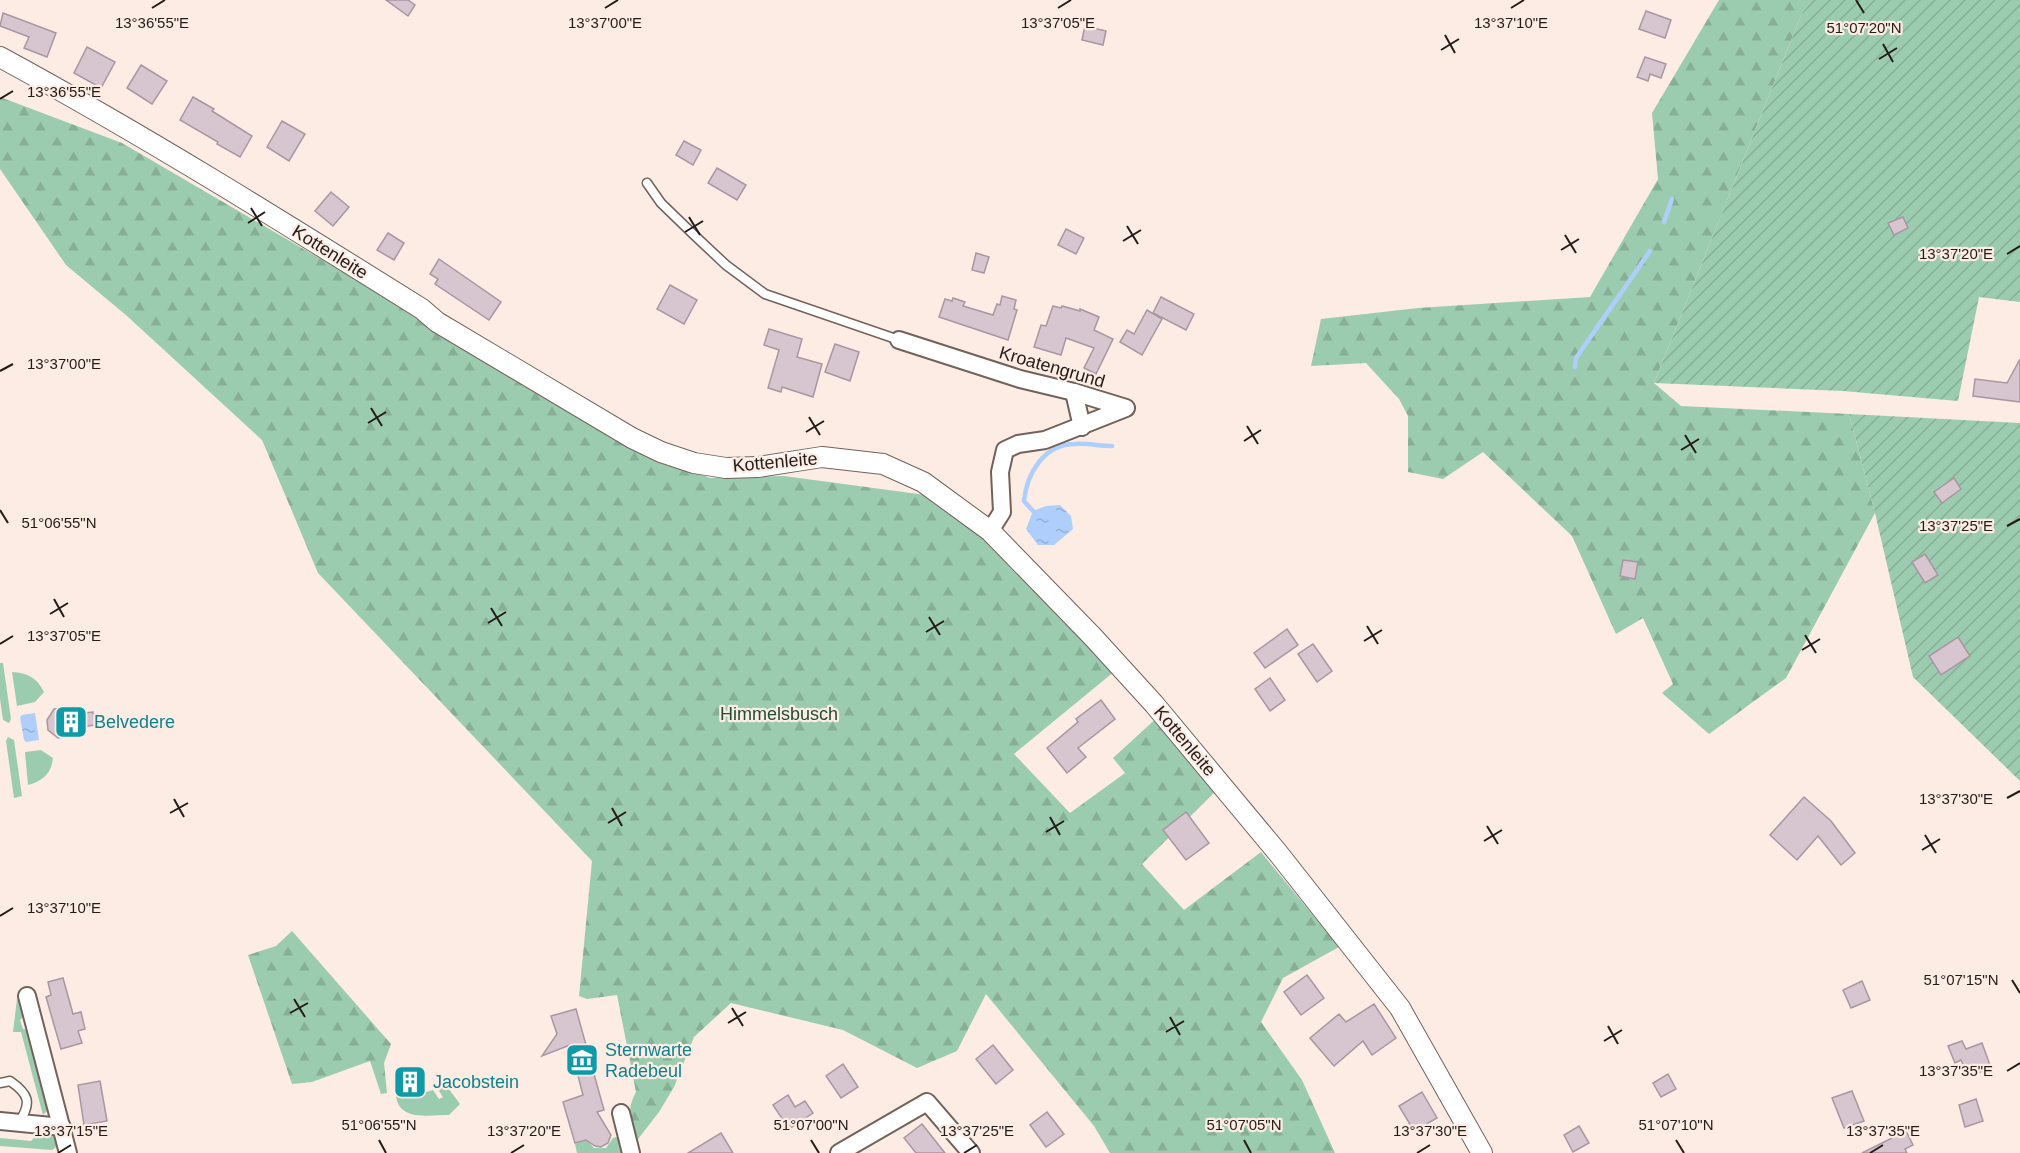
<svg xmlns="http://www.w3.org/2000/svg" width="2020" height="1153" viewBox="0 0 2020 1153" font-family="Arial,sans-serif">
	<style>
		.grass { fill: #9cccaf }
		.forest { fill: url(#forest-firs) }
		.garden { fill: url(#garden-furrows) }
		.water { fill: url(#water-ripples) }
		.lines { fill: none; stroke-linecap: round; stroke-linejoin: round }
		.stream { stroke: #aecefb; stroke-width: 4.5 }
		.building { fill: #d7c5d0; stroke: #a897a1; stroke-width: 1.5 }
		.service-casing { stroke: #736259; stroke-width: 11 }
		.minor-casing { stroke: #736259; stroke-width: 20 }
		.tertiary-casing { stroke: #736259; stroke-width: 22 }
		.service { stroke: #fff; stroke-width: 8 }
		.minor { stroke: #fff; stroke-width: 16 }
		.tertiary { stroke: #fff; stroke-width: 20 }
		.ticks { fill: none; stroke: #231c18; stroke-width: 2 }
		.labels { text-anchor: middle; stroke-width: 4.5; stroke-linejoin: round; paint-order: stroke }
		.street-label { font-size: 18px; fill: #231c18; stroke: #fcece4 }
		.park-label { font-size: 18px; fill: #1c4f34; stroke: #fcece4 }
		.culture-label { font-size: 18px; fill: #0d838f; stroke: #fcece4; text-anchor: start }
		.ticks-label { font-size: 15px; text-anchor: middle; fill: #231c18; stroke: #fcece4; stroke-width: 4.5; stroke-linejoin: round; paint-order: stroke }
	</style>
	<defs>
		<pattern id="forest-firs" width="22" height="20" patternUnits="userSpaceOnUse" patternTransform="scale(1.5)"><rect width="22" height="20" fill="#9cccaf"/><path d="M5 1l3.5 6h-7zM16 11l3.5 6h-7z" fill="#86af96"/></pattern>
		<pattern id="garden-furrows" width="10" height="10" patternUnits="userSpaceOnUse" patternTransform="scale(1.5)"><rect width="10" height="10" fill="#9cccaf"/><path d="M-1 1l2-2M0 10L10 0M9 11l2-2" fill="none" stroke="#86af96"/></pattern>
		<pattern id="water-ripples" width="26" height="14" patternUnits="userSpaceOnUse" patternTransform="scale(1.5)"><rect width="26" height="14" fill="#aecefb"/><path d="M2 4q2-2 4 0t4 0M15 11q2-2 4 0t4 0" fill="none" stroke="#95b0d6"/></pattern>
	</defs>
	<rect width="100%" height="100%" fill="#fcece4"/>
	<g class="grass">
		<polygon points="0,663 3,663 11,719 9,723 3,720 0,699"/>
		<path d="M12 672C28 673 37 678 44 692L35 702 17 706Z"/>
		<polygon points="8,737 14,740 22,796 14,798 6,741"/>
		<path d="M41 750 53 758C51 774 43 781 28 785L25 752Z"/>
		<polygon points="22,997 25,1015 20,1020 23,1029 29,1030 49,1109 43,1115 21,1032 13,1032 17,999"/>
		<path d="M445 1084 460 1104 449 1115C430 1115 396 1122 396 1093L411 1097 433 1090 439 1099 443 1097 439 1091Z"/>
		<path d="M39 1133C50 1134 54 1135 59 1145L52 1150 0 1146V1138L31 1141Z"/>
		<polygon points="620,1136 624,1153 577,1153 575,1144 587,1140 594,1148 606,1148 613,1138"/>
	</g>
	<g class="forest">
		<polygon points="1719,0 1812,0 1802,13 1654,383 1681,406 1849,414 1875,513 1786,678 1709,734 1662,693 1673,684 1643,618 1616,634 1572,536 1483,452 1443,479 1408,472 1408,416 1399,399 1366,363 1311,366 1321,319 1418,308 1590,297 1658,179 1652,113"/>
		<path d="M0 97 122 143 451 335 652 456 710 478 784 476 933 496 1072 615 1115 671 1014 754 1070 813 1125 773 1113 758 1160 715 1216 791 1142 864 1184 910 1261 852 1339 947 1283 978 1261 1022 1302 1080 1335 1153H1110L1094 1126 986 994 957 1051 917 1068 843 1030 731 1003 694 1037 674 1087 659 1112 635 1143C630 1125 626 1110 636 1092L617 995 587 999 579 996 592 861 318 573 262 440 127 316 66 265 0 169Z"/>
		<polygon points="292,931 391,1044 384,1063 387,1093 381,1094 370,1061 312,1082 292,1084 248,955 276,946"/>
	</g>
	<g class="garden">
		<polygon points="1812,0 2020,0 2020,302 1979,297 1958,401 1843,391 1654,383 1802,13"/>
		<polygon points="1849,414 2020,423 2020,781 1913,677 1875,513"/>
	</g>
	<g class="water">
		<polygon points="1060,505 1071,516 1073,529 1054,545 1038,545 1026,529 1033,511 1046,506"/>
		<polygon points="35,713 39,740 26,742 24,740 20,717 22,715"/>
	</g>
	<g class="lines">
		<g class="stream">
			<polyline points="1664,222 1672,199"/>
			<polyline points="1575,367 1576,358 1650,251"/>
			<path d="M1033 511 1024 501C1027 473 1044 444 1075 444 1087 443 1100 446 1112 446"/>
		</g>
	</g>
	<g class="building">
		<polygon points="386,0 408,0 415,5 408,16"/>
		<polygon points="1646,11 1671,20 1665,38 1639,29"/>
		<polygon points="3,13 56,33 47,57 24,48 29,37 0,26"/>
		<polygon points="1085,26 1106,31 1103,45 1082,40"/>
		<polygon points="87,47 115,62 101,88 74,73"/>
		<polygon points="1645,57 1666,64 1661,78 1650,74 1648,81 1637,77"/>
		<polygon points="141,65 167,81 152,104 127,88"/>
		<polygon points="193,97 214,109 212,111 252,136 240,157 217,144 218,142 180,120"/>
		<polygon points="282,121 305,134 289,161 267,147"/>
		<polygon points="684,141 701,150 693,165 676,155"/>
		<polygon points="717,168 746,185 737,200 708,183"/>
		<polygon points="331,192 349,207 333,226 315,211"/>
		<polygon points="1903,217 1908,228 1894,235 1888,223"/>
		<polygon points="1066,229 1084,238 1076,254 1058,245"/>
		<polygon points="388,233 404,243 394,260 377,250"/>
		<polygon points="976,253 989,257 984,273 972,270"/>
		<polygon points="439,259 501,302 489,320 435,284 438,279 430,274"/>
		<polygon points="670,285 697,300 684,324 657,309"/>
		<polygon points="1002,296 1016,300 1014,309 1017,310 1008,340 939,317 945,299 952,301 953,298 965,302 963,306 993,315 997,304 1000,305"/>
		<polygon points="1161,297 1194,314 1186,330 1153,313"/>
		<polygon points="1053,306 1061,308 1062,306 1080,311 1080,309 1099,317 1094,330 1113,339 1096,374 1084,368 1094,348 1066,338 1061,355 1034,347 1041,325 1046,326"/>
		<polygon points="1147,310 1162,319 1142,355 1120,342 1127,330 1134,334"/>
		<polygon points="769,329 802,339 797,357 822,364 813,397 782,387 781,392 768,388 779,350 764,345"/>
		<polygon points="835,344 859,352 850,381 825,372"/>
		<polygon points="2020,359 2020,402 1973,396 1975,379 2007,383"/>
		<polygon points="1954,478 1961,489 1942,503 1934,492"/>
		<polygon points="1925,554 1938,575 1925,583 1912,562"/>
		<polygon points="1623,560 1638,562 1635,579 1620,576"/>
		<polygon points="1287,629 1298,645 1265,668 1254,653"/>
		<polygon points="1958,637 1970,656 1941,675 1929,656"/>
		<polygon points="1313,644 1332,671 1317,682 1298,654"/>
		<polygon points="1270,678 1285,700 1270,711 1255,689"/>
		<polygon points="1101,700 1115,719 1078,748 1086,757 1067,773 1047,748 1078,722 1076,719"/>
		<polygon points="66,708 74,714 93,712 95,725 76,728 70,736 58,738 48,730 47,720 54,709"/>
		<polygon points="1804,797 1831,821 1855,853 1841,865 1818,836 1797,860 1770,835"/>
		<polygon points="1186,812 1209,843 1186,860 1163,830"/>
		<polygon points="1307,975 1324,998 1301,1015 1284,992"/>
		<polygon points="63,978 73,1014 81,1012 85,1029 78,1031 82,1043 61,1049 46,997 51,995 48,982"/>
		<polygon points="1862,981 1870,1000 1851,1008 1843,990"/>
		<polygon points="1374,1004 1396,1038 1372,1055 1363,1041 1334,1066 1310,1038 1339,1014 1346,1022"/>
		<polygon points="576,1009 604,1110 597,1112 611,1135 608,1143 601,1147 595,1146 586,1140 575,1143 563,1102 583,1095 570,1045 542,1056 557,1034 551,1016"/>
		<polygon points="1962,1041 1966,1049 1982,1043 1991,1068 1977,1073 1974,1066 1965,1069 1961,1060 1955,1063 1948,1046"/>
		<polygon points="993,1045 1013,1070 996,1084 976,1059"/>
		<polygon points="843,1064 858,1087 841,1098 826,1076"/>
		<polygon points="1668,1074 1676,1089 1661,1097 1653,1083"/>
		<polygon points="100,1081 107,1121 84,1125 78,1085"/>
		<polygon points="1852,1091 1864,1121 1844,1128 1832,1098"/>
		<polygon points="1422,1092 1437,1118 1414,1131 1399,1106"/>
		<polygon points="788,1095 795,1107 805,1101 813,1113 789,1129 773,1105"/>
		<polygon points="1976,1099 1983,1121 1965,1127 1959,1105"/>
		<polygon points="1047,1112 1064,1134 1046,1147 1030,1125"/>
		<polygon points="922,1124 945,1153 916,1153 904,1138"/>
		<polygon points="1579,1126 1589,1143 1573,1152 1564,1135"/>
		<polygon points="1906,1131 1913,1145 1905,1149 1907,1153 1862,1153"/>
		<polygon points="721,1133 733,1153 688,1153"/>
	</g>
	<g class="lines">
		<g class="service-casing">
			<g id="service">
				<polyline points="647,183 661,203 693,234 726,265 765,294 899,340"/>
				<path d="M0 1083 10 1081C29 1094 32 1103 19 1122"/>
			</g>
		</g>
		<g class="minor-casing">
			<g id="minor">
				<polyline points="899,340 1020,379 1074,392 1126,408 1045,440 1018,444 1005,450 1000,472 1002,512 990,531"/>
				<polyline points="1074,392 1082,427"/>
				<polyline points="27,996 68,1153"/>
				<polyline points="621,1113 631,1153"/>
				<polyline points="0,1121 62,1127"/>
				<polyline points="839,1153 927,1102 971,1153"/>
			</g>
		</g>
		<g class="tertiary-casing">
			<path id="tertiary" d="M0 57C144 135 283 222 422 309L437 322 632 438 661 452 694 463 726 468 758 467 822 457 883 464 923 482 990 531 1093 637 1154 704 1278 853 1400 1008 1482 1153"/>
		</g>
		<use href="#service" class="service"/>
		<use href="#minor" class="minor"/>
		<use href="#tertiary" class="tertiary"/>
	</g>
	<path class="ticks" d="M1856 0 1864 13M152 8 165 0M605 8 618 0M1058 8 1071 0M1511 8 1524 0M1445 35 1455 53M1883 44 1893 62M1441 50 1459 39M1879 59 1897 48M0 99 13 91M251 208 262 226M689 217 700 235M248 223 265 212M1127 226 1138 244M685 232 703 221M1565 235 1576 253M1123 241 1141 230M1561 250 1579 239M2007 254 2020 246M0 371 13 364M371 408 382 426M809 417 820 435M368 423 386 412M1247 426 1258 444M806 432 824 421M1685 435 1696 453M1244 441 1261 430M1681 450 1699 439M0 510 8 523M2007 526 2020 519M54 599 64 617M491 608 502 626M50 614 68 603M929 617 940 635M488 623 506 612M1367 626 1378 644M926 632 944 621M1805 635 1816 653M1364 641 1382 630M0 644 13 636M1802 650 1820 639M2007 798 2020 791M174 799 184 817M612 808 622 826M170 813 188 803M1050 817 1060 835M608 823 626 812M1487 826 1498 844M1046 832 1064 821M1925 835 1936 853M1484 841 1502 830M1922 850 1940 839M0 916 13 908M2012 980 2020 993M294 999 305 1017M732 1008 743 1026M290 1013 308 1003M1170 1017 1180 1035M728 1023 746 1012M1608 1026 1618 1044M1166 1032 1184 1021M1604 1041 1622 1030M2007 1071 2020 1063M379 1140 386 1153M811 1140 819 1153M1244 1140 1251 1153M1676 1140 1684 1153M58 1153 71 1145M511 1153 524 1145M964 1153 977 1145M1417 1153 1430 1145M1870 1153 1883 1145"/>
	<defs>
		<g id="building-square" transform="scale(1.725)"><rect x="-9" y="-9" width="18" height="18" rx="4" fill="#0f9aa8" stroke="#fcece4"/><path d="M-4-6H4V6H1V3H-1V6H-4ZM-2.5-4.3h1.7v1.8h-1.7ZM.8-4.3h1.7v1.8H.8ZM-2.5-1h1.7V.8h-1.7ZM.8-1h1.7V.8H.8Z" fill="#fff"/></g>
		<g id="museum-square" transform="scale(1.725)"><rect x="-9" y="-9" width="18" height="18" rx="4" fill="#0f9aa8" stroke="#fcece4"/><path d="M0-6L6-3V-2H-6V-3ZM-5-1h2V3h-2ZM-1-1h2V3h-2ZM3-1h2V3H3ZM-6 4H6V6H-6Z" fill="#fff"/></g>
	</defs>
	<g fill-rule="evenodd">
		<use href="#building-square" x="71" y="722"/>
		<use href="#museum-square" x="582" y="1060"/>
		<use href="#building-square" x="410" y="1082"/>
	</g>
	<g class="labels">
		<g class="street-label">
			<text transform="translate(330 252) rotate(32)" y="6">Kottenleite</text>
			<text transform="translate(1052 367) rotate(16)" y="6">Kroatengrund</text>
			<text transform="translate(775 462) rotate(-5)" y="6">Kottenleite</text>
			<text transform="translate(1185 741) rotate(50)" y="6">Kottenleite</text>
		</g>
		<g class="park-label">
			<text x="779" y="720">Himmelsbusch</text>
		</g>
		<g class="culture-label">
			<text x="94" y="728">Belvedere</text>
			<text x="605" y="1056">Sternwarte<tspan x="605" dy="21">Radebeul</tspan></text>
			<text x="433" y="1088">Jacobstein</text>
		</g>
	</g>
	<g class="ticks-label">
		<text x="152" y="28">13°36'55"E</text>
		<text x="1511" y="28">13°37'10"E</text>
		<text x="605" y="28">13°37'00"E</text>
		<text x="1058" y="28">13°37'05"E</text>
		<text x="1864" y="33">51°07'20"N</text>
		<text x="64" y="97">13°36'55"E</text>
		<text x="1956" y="259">13°37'20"E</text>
		<text x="64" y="369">13°37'00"E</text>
		<text x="59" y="528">51°06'55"N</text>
		<text x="1956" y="531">13°37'25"E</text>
		<text x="64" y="641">13°37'05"E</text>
		<text x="1956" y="804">13°37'30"E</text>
		<text x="64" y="913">13°37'10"E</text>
		<text x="1961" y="985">51°07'15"N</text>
		<text x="1956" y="1076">13°37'35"E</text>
		<text x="379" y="1130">51°06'55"N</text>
		<text x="811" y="1130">51°07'00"N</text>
		<text x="1244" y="1130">51°07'05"N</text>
		<text x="1676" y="1130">51°07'10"N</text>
		<text x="71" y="1136">13°37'15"E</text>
		<text x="524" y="1136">13°37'20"E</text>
		<text x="977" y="1136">13°37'25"E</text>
		<text x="1430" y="1136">13°37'30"E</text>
		<text x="1883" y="1136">13°37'35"E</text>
	</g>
</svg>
